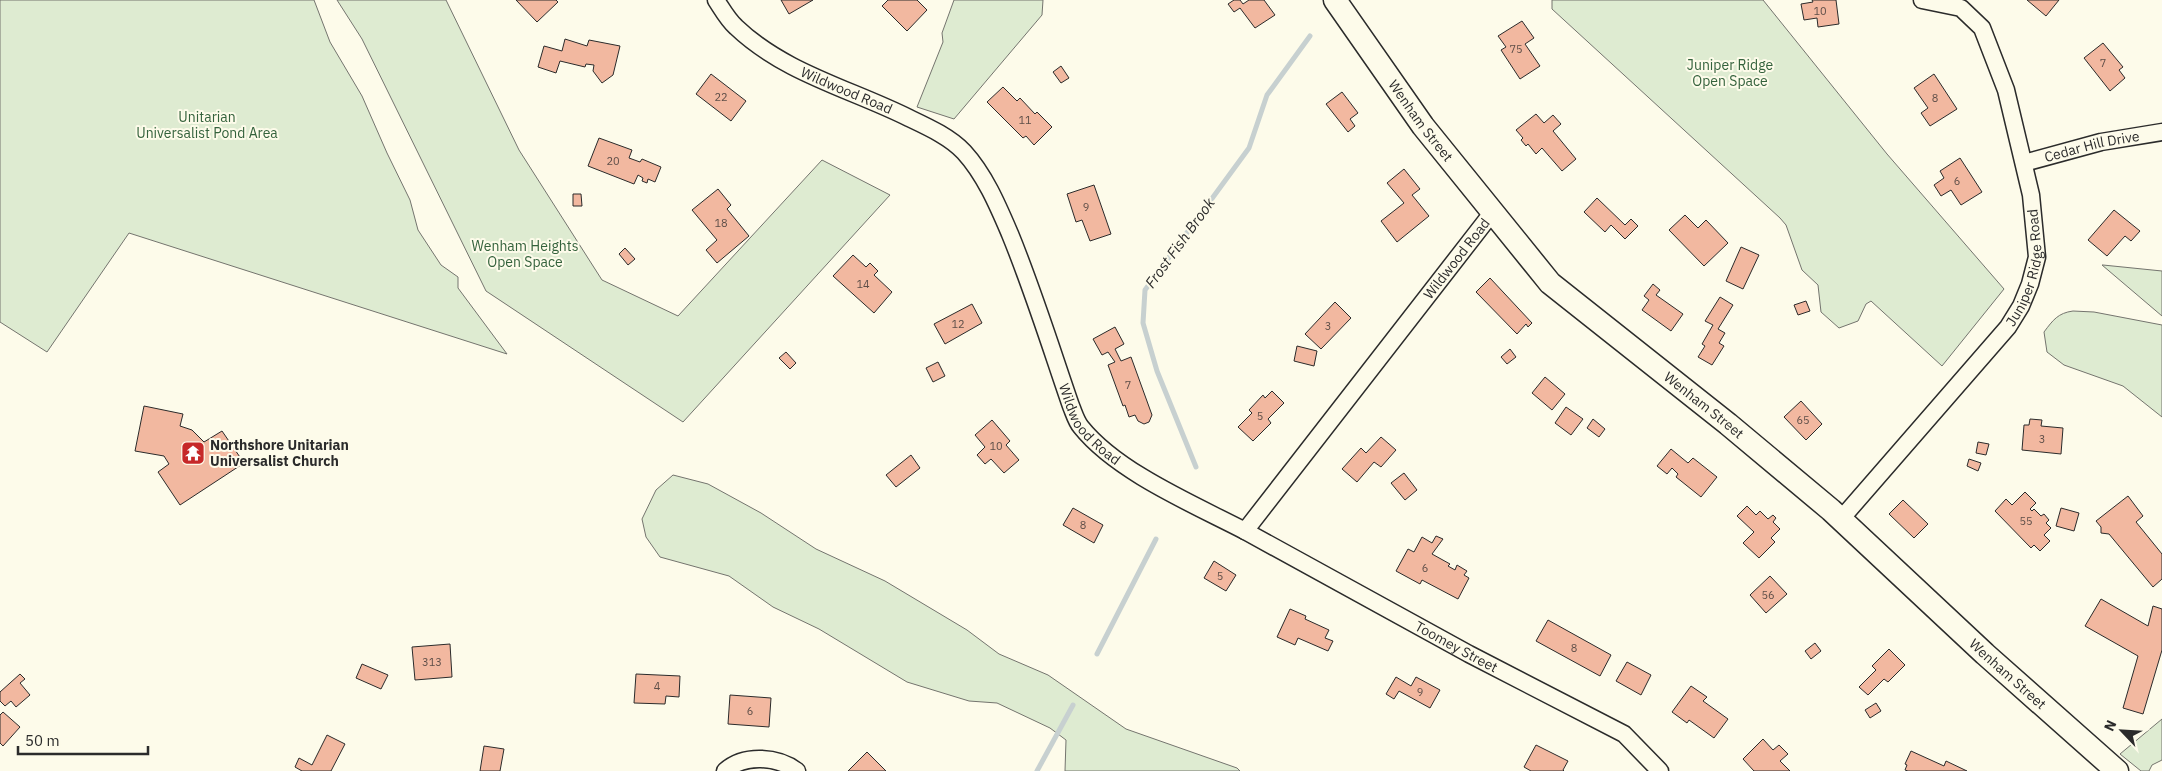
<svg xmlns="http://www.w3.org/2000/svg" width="2162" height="771" viewBox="0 0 2162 771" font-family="'IBM Plex Sans',sans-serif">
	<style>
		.green { fill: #deebd1; stroke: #74746e }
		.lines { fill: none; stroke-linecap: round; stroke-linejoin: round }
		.stream { stroke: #c7d0d0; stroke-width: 5 }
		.building { fill: #f2b8a0; stroke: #2b2b2b }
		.minor-casing { stroke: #2b2b2b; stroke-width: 19 }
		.secondary-casing { stroke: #2b2b2b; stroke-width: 25 }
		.minor { stroke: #fdfbea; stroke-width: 16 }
		.secondary { stroke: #fdfbea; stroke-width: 22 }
		.labels { text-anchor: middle; stroke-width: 4; stroke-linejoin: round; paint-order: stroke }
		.number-label { font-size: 11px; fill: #5d4e48 }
		.park-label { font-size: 14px; fill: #34623c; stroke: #fdfbea }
		.street-label { font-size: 14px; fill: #2b2b2b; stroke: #fdfbea }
		.poi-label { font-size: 14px; font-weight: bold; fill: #2b2b2b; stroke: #fdfbea; text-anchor: start }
		.water-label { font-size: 15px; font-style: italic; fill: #2b2b2b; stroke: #fdfbea }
	</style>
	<rect width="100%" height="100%" fill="#fdfbea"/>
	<g class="green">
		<polygon points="0,0 314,0 330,42 362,96 387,153 410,200 418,230 441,265 458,277 458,288 507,354 129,233 47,352 0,322"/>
		<polygon points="337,0 446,0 519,150 602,280 678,316 822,160 890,195 683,422 486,291 362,39"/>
		<polygon points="954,0 1043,0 1042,15 954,119 917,107 943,42 942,33"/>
		<polygon points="1552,0 1763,0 1887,154 2004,289 1942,366 1871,301 1866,304 1858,321 1839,328 1821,312 1818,285 1802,270 1786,225 1780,218 1552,9"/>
		<polygon points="2103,265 2162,271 2162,316 2102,265"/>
		<path d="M2073 311 2094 312 2162 325V417L2123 386 2064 365 2047 352 2044 332C2053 320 2058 313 2073 311Z"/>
		<polygon points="673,475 708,484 761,513 816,549 885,581 967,630 999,654 1048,675 1126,729 1237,768 1240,771 1065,771 1066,740 1050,728 997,703 969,701 907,682 819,629 773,607 729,576 660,557 646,537 642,519 656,490"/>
		<polygon points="2162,719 2162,760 2152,765 2149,771 2141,771 2120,754"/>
	</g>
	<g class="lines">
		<g class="stream">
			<polyline points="1196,467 1157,371 1143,323 1145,290 1249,148 1267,95 1310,36"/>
			<polyline points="1097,654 1156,539"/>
			<polyline points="1037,771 1073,705"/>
		</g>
	</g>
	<g class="building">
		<polygon points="516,0 556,0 558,2 537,22"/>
		<polygon points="781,0 813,0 789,14"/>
		<polygon points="888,0 917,0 927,10 907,31 882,6"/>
		<polygon points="1234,0 1240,0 1243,4 1249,0 1264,0 1275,15 1255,28 1240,8 1234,12 1228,4"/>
		<polygon points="1812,0 1836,0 1839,24 1818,27 1817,18 1804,20 1801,4 1813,2"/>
		<polygon points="2027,0 2059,0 2046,16"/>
		<polygon points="1522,21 1534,38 1525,44 1540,66 1520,79 1501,50 1506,47 1498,36"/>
		<polygon points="565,39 587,46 589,40 620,46 613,75 602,83 593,71 594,65 586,64 585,67 560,61 556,73 538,67 544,46 562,51"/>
		<polygon points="2103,43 2123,67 2119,70 2125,78 2110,91 2084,58"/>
		<polygon points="1061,66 1069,78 1061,83 1053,72"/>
		<polygon points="711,74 746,101 731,121 696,94"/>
		<polygon points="1934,74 1957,109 1930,126 1921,113 1928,108 1914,88"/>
		<polygon points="1003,87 1017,101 1020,98 1035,114 1037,112 1052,127 1034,145 1026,136 1023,138 987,102"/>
		<polygon points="1342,92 1358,113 1350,119 1355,126 1348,132 1326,104"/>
		<polygon points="1536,114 1544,123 1553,115 1561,124 1553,131 1576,159 1562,171 1542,148 1536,154 1528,144 1526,146 1521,140 1523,138 1516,130"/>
		<polygon points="599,138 632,150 629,158 640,162 642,159 661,167 655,182 648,179 647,183 642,181 643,178 638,175 634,184 588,166"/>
		<polygon points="1960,158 1982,192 1961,205 1951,190 1941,196 1934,185 1944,178 1940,171"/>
		<polygon points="1404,169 1420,189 1412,195 1429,216 1397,242 1381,221 1404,203 1387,183"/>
		<polygon points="1094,185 1111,234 1090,241 1082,220 1076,222 1067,194"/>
		<polygon points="718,189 731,205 727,209 749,236 717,263 706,250 717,240 692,210"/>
		<polygon points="573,194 581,194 582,206 573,206"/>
		<polygon points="1597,198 1625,225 1631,219 1638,226 1625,239 1611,225 1605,232 1584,212"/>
		<polygon points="2114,210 2140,231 2131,241 2125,236 2107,256 2088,240"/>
		<polygon points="1685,215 1698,228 1706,220 1728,243 1704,266 1669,230"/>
		<polygon points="1741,247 1759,255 1743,289 1726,281"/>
		<polygon points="625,248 635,259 628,265 619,254"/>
		<polygon points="853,255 866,267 870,263 878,271 874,275 892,292 874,313 833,276"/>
		<polygon points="1490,278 1532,323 1528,327 1526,324 1517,334 1476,292"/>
		<polygon points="1653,284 1660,290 1656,295 1683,314 1671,331 1642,310 1649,300 1644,296"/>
		<polygon points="1720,297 1733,305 1718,329 1725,333 1719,343 1724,346 1712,365 1698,357 1705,346 1702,344 1713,325 1705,321"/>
		<polygon points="1806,301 1810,311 1798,315 1794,305"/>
		<polygon points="1335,302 1351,318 1321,349 1305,334"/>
		<polygon points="972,304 982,323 945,344 934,324"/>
		<polygon points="1115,327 1124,344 1115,349 1121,361 1131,357 1152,415 1149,422 1144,424 1138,421 1135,415 1129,417 1125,405 1123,406 1108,365 1115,362 1108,352 1102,355 1093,339"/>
		<polygon points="1297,346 1317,351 1314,366 1294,361"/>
		<polygon points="1510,349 1516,357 1507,364 1501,357"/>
		<polygon points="786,352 796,363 790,369 779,358"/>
		<polygon points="938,362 945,376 933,382 926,368"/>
		<polygon points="1545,377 1565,394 1552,410 1532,393"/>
		<polygon points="1272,391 1284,403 1268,419 1271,423 1253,441 1238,427 1252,413 1249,410 1263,395 1265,398"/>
		<polygon points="1801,401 1822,424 1806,440 1784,417"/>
		<polygon points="144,406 183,414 180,426 192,430 204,442 222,431 244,463 180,505 158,472 169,464 164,456 135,451"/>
		<polygon points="1566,407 1583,419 1571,435 1555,423"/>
		<polygon points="1593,419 1605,429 1599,437 1587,428"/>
		<polygon points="2030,419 2042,420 2041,426 2063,428 2061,454 2022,450 2024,425 2029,425"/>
		<polygon points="992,420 1010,441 1006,445 1019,460 1004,473 991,459 985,464 977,455 985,447 975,435"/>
		<polygon points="1381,437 1396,450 1381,467 1374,462 1357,482 1342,469 1361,448 1366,453"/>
		<polygon points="1978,442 1989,444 1986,455 1976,453"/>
		<polygon points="1671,449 1688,463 1693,458 1717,477 1701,497 1676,477 1678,474 1672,468 1667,474 1657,466"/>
		<polygon points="911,455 920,468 896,487 886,475"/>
		<polygon points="1969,459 1981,463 1978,471 1967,466"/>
		<polygon points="1404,473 1417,490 1405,500 1391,483"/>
		<polygon points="2025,492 2036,503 2030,509 2032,511 2034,509 2041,516 2044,514 2049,520 2046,523 2051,528 2044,535 2050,541 2040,551 2034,545 2031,548 1995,511 2006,499 2012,505"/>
		<polygon points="2128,496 2143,516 2136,522 2162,554 2162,579 2153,587 2109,534 2101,533 2101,527 2096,521"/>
		<polygon points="1903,500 1928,524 1914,538 1889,514"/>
		<polygon points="1747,506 1756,515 1760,511 1768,519 1773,515 1776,518 1773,522 1780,529 1771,538 1775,542 1759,558 1743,543 1754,532 1737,516"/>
		<polygon points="1073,508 1103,525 1094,543 1063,525"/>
		<polygon points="2061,508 2079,513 2074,531 2056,526"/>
		<polygon points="1436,536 1443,539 1432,554 1450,564 1448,566 1455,570 1457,565 1467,571 1464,575 1469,578 1458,599 1422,580 1420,584 1396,571 1408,549 1414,552 1422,537 1432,543"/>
		<polygon points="1214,561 1236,575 1226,591 1204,578"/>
		<polygon points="1770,576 1787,594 1766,613 1750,595"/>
		<polygon points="2101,599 2148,626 2153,606 2162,609 2162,650 2143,714 2123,708 2138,656 2085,626"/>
		<polygon points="1290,609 1306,616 1305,619 1329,630 1325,638 1333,641 1328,651 1298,638 1295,645 1277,637"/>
		<polygon points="1548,620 1611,655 1600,676 1536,641"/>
		<polygon points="1815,643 1821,651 1811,659 1805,651"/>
		<polygon points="450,644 452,677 415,680 412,647"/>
		<polygon points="1889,649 1905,665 1888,682 1884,679 1868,695 1859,687 1876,670 1872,666"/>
		<polygon points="1627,662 1651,675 1641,695 1616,681"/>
		<polygon points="362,664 388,675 381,689 356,678"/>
		<polygon points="20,674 25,679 20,683 30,695 16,707 11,701 5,706 0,701 0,692"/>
		<polygon points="636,674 680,676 679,697 666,696 665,704 634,703"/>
		<polygon points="1396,677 1411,686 1416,677 1440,690 1430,708 1399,691 1394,699 1386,694"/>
		<polygon points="1691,686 1707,697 1703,701 1728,719 1714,738 1689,720 1687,723 1672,712"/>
		<polygon points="730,695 771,698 769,727 728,724"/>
		<polygon points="1876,703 1881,711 1870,718 1865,710"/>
		<polygon points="3,712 20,727 3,746 0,743 0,715"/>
		<polygon points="327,735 345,744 331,771 302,771 295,767 299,758 312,765"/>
		<polygon points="1763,739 1773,750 1779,745 1788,754 1780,761 1790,771 1754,771 1743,759"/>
		<polygon points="1536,745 1568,761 1563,770 1564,771 1531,771 1524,767"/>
		<polygon points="484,746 504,749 500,771 480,771"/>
		<polygon points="1911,751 1944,766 1946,761 1967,771 1908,771 1905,770 1907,765 1905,764"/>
		<polygon points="867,752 886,771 848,771"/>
	</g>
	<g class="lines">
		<g class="minor-casing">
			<g id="minor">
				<path id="s1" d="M716 0C722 9 728 20 736 27 784 73 851 89 909 118 928 127 950 137 964 152 985 175 998 206 1010 234 1033 290 1051 348 1071 406 1074 413 1076 421 1081 427 1117 472 1193 504 1245 531L1492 213"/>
				<path id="s2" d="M2024 163 2101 142 2162 132"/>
				<path id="s3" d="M1841 519 2008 327 2021 306 2030 284 2037 257 2031 195 2006 90 1982 28 1961 8 1922 0"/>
				<path id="s4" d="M1245 531 1469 654 1624 734 1660 771"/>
				<path d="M725 771C744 754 777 756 797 771"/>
			</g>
		</g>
		<g class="secondary-casing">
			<g id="secondary">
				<path id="s5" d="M1335 0 1423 126 1550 283 1728 424 1831 510 1985 654 2117 771"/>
			</g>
		</g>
		<use href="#minor" class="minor"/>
		<use href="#secondary" class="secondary"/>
	</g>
	<defs>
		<g id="temple-square" transform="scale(1.25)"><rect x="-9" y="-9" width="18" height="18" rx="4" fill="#c62828" stroke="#fdfbea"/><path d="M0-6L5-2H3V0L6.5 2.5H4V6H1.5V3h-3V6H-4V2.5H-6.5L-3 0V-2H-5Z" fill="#fff"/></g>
	</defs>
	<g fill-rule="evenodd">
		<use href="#temple-square" x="193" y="453"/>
	</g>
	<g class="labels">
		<g class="number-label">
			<text x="1820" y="15">10</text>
			<text x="1516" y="53">75</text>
			<text x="2103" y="67">7</text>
			<text x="721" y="101">22</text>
			<text x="1935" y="102">8</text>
			<text x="1025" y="124">11</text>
			<text x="613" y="165">20</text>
			<text x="1957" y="185">6</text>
			<text x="1086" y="211">9</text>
			<text x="721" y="227">18</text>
			<text x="863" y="288">14</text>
			<text x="958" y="328">12</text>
			<text x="1328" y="330">3</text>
			<text x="1128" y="389">7</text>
			<text x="1260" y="420">5</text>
			<text x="1803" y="424">65</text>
			<text x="2042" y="443">3</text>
			<text x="996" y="450">10</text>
			<text x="2026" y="525">55</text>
			<text x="1083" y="529">8</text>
			<text x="1425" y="572">6</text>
			<text x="1220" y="580">5</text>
			<text x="1768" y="599">56</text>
			<text x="1574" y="652">8</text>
			<text x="432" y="666">313</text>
			<text x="657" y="690">4</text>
			<text x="1420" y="696">9</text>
			<text x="750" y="715">6</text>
		</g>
		<g class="park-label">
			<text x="1730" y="70">Juniper Ridge<tspan x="1730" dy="16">Open Space</tspan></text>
			<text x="207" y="122">Unitarian<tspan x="207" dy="16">Universalist Pond Area</tspan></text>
			<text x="525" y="251">Wenham Heights<tspan x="525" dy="16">Open Space</tspan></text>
		</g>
		<g class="street-label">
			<text dy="5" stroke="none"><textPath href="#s1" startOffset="162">Wildwood Road</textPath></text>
			<text dy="5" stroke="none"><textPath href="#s5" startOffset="148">Wenham Street</textPath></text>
			<text dy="5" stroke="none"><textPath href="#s2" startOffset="70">Cedar Hill Drive</textPath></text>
			<text dy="5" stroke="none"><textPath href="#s1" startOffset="1136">Wildwood Road</textPath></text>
			<text dy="5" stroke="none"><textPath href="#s3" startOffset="318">Juniper Ridge Road</textPath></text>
			<text dy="5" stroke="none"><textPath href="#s5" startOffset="552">Wenham Street</textPath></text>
			<text dy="5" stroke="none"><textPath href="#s1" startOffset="598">Wildwood Road</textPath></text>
			<text dy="5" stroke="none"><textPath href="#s4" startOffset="241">Toomey Street</textPath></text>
			<text dy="5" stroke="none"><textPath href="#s5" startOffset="958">Wenham Street</textPath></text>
		</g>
		<g class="poi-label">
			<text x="210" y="450">Northshore Unitarian<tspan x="210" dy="16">Universalist Church</tspan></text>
		</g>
		<g class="water-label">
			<text transform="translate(1180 243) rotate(-54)" y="5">Frost Fish Brook</text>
		</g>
	</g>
	<g transform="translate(2122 731) rotate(295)" stroke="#fdfbea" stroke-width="4" paint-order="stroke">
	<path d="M0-4L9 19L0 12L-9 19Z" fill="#2b2b2b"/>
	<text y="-8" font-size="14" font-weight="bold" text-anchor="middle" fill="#2b2b2b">N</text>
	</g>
	<path d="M18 746v8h130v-8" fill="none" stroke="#2b2b2b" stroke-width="2.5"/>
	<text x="25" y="746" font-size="15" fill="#2b2b2b" stroke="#fdfbea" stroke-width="4" paint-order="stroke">50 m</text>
</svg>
